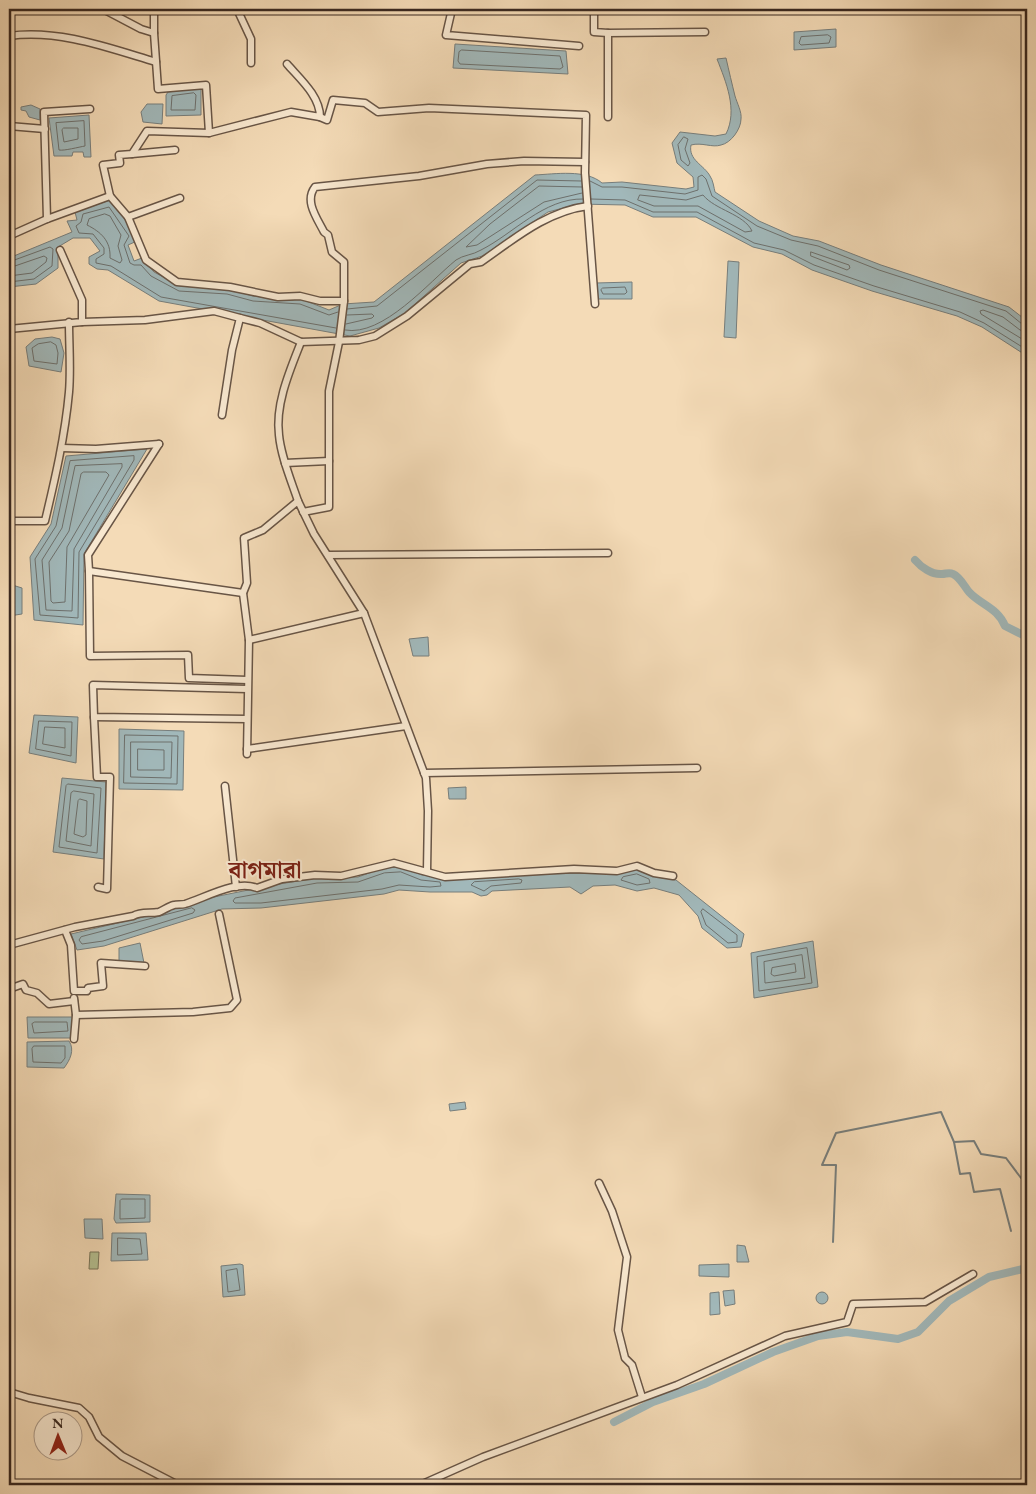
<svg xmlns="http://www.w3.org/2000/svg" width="1036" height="1494" viewBox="0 0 1036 1494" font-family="'EB Garamond','Noto Serif Bengali',serif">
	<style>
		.green { fill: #b6c192; stroke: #787459 }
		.water { fill: #a1b8ba; stroke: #777e7c }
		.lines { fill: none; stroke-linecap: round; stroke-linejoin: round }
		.shore { stroke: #6d706d; stroke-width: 1 }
		.stream { stroke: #777e7c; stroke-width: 2 }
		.canal { stroke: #a1b8ba; stroke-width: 8 }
		.minor-casing { stroke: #685546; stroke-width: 9 }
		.minor { stroke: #f8e8d0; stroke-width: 6 }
		.labels { text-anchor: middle; stroke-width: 4; stroke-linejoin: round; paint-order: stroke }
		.district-label { font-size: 24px; font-weight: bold; fill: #7a1f14; stroke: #f8e8d0 }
	</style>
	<rect width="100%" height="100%" fill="#f4dbb7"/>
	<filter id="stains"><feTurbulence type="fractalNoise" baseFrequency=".004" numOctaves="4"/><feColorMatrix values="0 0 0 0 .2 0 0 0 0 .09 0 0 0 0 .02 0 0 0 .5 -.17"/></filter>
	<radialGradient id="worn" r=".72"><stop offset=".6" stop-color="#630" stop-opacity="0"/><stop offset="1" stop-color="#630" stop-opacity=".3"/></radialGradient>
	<polygon class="green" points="90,1252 99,1252 98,1269 89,1269"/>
	<g class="water">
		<polygon points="836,29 836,47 794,50 794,32"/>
		<polygon points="455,44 566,51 568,74 453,68"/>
		<path d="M726 58C729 71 732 84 735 96 737 103 742 112 741 119 741 129 731 143 721 145 712 148 702 142 691 145 688 160 704 165 710 176 713 180 714 188 715 192L759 221 793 236 819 241 881 265 1009 307 1027 321V356L982 327 957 316 872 291 812 270 782 254 753 247 696 217H653L625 205 578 204 548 212 482 256 461 263 405 313 379 328 350 336 159 301 108 270 97 269 89 264V257L100 251 90 238H73L58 247V268L36 284 9 287V258L72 232 67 221 77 220 75 212 110 200 125 219 137 241 128 245 134 261 142 258 154 272 180 286 228 289 253 296 292 300 301 299 329 310 343 304 374 302 535 175C555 174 586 169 602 183L622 182 686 189 694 187 693 177 677 163 672 143 680 132 715 136 726 134C738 110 726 82 717 59Z"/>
		<polygon points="201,88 201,115 166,116 166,95 168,92"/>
		<polygon points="147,104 163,104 162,124 143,122 141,112"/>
		<polygon points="31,105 40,109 40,120 29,117 26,111 21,110 21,107"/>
		<polygon points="89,115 91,157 84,157 83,152 73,152 72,156 54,156 49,118"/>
		<polygon points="728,261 739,262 736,338 724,337"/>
		<polygon points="632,282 632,299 596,299 596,283"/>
		<polygon points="52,337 60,339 64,353 61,372 29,366 26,347 35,339"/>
		<polygon points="147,449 84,554 83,625 34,620 30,557 51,524 66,456"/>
		<polygon points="9,584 22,588 22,614 9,616"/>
		<polygon points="428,637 429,656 413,656 409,639"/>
		<polygon points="34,715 78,717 76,763 29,753"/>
		<polygon points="119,729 184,731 183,790 119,789"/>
		<polygon points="62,778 106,782 104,859 53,852"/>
		<polygon points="466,787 466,799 449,799 448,788"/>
		<polygon points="402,867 422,875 452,879 518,874 615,873 637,869 657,877 676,880 744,934 741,947 727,948 702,928 698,916 679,895 654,888 637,891 615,885 593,886 581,894 570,887 492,891 487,895 481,896 472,892 430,892 399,890 384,894 261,908 222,909 104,946 77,950 71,934 143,917 209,898 273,885 317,878 358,877 383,868"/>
		<polygon points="813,941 818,987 754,998 751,953"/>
		<polygon points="140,943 144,963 119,961 119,948"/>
		<polygon points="27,1017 74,1017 72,1038 28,1038"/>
		<path d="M69 1041C75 1050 70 1060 64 1068L27 1067V1042Z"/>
		<polygon points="465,1102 466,1109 450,1111 449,1104"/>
		<polygon points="116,1194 150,1195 150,1222 116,1223 114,1219"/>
		<polygon points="84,1219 102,1219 103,1239 85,1238"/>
		<polygon points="112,1233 146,1233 148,1260 111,1261"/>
		<polygon points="737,1245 745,1246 749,1262 737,1262"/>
		<polygon points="240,1264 243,1265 245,1295 223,1297 221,1266"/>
		<polygon points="729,1264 729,1277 699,1276 699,1265"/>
		<polygon points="734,1290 735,1304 725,1306 723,1291"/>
		<circle cx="822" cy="1298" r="6"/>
		<polygon points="719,1292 720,1314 710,1315 710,1293"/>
	</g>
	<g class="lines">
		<g class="shore">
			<polygon points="828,35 831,37 829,43 801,45 799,43 801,37"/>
			<polygon points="462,50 560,56 563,67 560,69 460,64 458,61 459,52"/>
			<polygon points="194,93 196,95 195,110 171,110 172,96"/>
			<path d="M84 121 85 146C79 147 64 151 59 150L56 123Z"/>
			<polygon points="64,128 78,128 78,139 64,142 62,130"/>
			<polygon points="684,137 688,139 685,149 690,163 688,166 681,160 678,145"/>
			<polyline points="590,181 602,187 622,187 685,194 698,190 698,177 702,175 706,179 712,196 757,226 791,240 818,246 879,270 1006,311 1022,324 1027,325"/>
			<polyline points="582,187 539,186 490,224 466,247 477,245 544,202 582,193"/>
			<path d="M640 195 686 200 703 195C715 210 744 214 752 231L745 232 698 206H654L638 200Z"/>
			<polyline points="591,199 625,200 653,212 697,212 754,243 784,250 814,265 874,286 960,312 984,323 1027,350"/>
			<path d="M105 214 110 216 121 235 118 246 122 260 120 263 110 258C111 241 101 232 87 225L89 219Z"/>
			<polygon points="811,252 849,265 850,268 847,270 811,256"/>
			<polyline points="9,262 50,247 53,249 52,266 34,279 9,282"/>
			<polyline points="9,268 44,256 47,258 46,262 32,273 9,276"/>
			<polygon points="603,288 625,287 627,292 625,294 603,294 601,290"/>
			<polyline points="347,309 377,306 537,180 581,181"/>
			<polyline points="346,324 372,318 374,316 372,314 347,315"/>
			<polyline points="336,328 161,297 111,266 96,263 96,259 104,254 104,248 93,234 79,233 76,226 81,222 83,214 109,207 129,236 124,245 130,263 134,265 141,265 151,276 179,291 227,294 253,301 300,304 329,315 338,312"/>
			<path d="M345 330C383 337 429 282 456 260 463 255 473 255 481 250 513 234 544 198 583 199"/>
			<polyline points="1027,331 1020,330 1003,317 983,310 980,311 981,314 1027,342"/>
			<polygon points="51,342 56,345 58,353 57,364 34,361 32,348 38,344"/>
			<polygon points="134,456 134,460 79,552 78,618 40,615 35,559 56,526 70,461"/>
			<polygon points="122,464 122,467 74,549 72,611 46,610 42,560 62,528 75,466"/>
			<polygon points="84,472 106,472 109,475 67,547 65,602 53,603 51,601 49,562 69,531 81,474"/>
			<polygon points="39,721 72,722 71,756 36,749"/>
			<polygon points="45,727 65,728 65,748 43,744"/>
			<polygon points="125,735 178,736 177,784 124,783"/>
			<polygon points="131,742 172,742 171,778 131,777"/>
			<polygon points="138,749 164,750 164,770 138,770"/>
			<polygon points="68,784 101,788 97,853 59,847 66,786"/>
			<polygon points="74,791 94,794 91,846 66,841 71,793"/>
			<polygon points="80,799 87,801 86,835 83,837 74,834 78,801"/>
			<polygon points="401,872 421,880 440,882 441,886 430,887 399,885 382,889 261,903 235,903 233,901 235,898 317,883 358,882 384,873"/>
			<polygon points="637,874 649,879 650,883 637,885 621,880 623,877"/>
			<polygon points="519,879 522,880 521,883 491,886 484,891 471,885 474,882"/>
			<polygon points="192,908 195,910 193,913 103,941 82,944 79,940 81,937"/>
			<polygon points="703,909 737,935 737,942 728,943 706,925 701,912"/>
			<polygon points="807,948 812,983 759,991 757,957"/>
			<polygon points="802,955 805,978 765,983 764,962"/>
			<polygon points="795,964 796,972 774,976 771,974 772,968"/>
			<polygon points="35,1022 67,1022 68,1031 34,1033 32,1024"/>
			<polygon points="34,1046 65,1046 65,1058 61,1063 33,1062 32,1049"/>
			<polygon points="122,1199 145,1199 145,1218 120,1219 120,1201"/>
			<polygon points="118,1238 140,1239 142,1254 118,1255"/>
			<polygon points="237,1269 240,1290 228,1292 226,1271"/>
		</g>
		<g class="stream">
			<polyline points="1011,1231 1000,1189 974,1192 970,1173 960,1174 954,1142 974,1141 981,1154 1006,1158 1021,1178 1027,1179"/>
			<polyline points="833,1242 836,1165 822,1165 836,1133 941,1112 954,1142"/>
		</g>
		<g class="canal">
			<path d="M915 560C921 567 932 575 942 574 946 574 949 572 953 574 960 577 964 586 969 592 981 605 998 608 1005 626L1027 637"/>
			<polyline points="614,1422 653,1402 704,1384 773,1352 818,1336 847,1332 898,1339 918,1332 949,1301 989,1277 1027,1268"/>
		</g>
		<g class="minor-casing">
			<g id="minor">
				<polyline points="103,9 141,29 154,33 154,9"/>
				<polyline points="237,9 251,39 251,63"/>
				<polyline points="452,9 446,35 579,46"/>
				<polyline points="594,9 594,32 608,33"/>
				<path d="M9 36C59 29 109 48 156 62"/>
				<polyline points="320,117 327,120 333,100 365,103 378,112 429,108 586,115 585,173 595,304"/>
				<polyline points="608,117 608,33 705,32"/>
				<polyline points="9,126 45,129"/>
				<path d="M209 133 291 112 320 117C320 96 300 79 287 64"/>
				<polyline points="132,154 175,150"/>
				<polyline points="110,196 103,165 120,163 119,155 132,154 147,131 209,133 206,85 158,89 154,33"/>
				<polyline points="128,217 180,198"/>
				<polyline points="47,219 44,112 90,109"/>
				<polyline points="9,236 47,219 110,196 128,217 146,260 177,282 230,287 278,297 300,296 320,301 344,301"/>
				<path d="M240 318 260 323 301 342 359 340 375 336 407 316 470 264 481 262C514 239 547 211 588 206"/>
				<polyline points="82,322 145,320 214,311 240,318 232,350 222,415"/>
				<polyline points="9,329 82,322 82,300 60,250"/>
				<polyline points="62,448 96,449 159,444"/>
				<polyline points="285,463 329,461"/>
				<path d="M298 501C291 480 281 457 279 435 275 404 290 370 301 342"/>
				<path d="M303 512 329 507V391L339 342 344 301V262L332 252 328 235 324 232C317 218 304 201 315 187L419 176 487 164 524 161 585 162"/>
				<path d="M9 521H45C55 479 65 436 69 392 71 369 69 346 69 322"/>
				<polyline points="328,555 608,553"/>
				<polyline points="89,571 88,555 159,444"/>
				<polyline points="243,593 89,571 90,656 188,655 189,678 247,680"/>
				<polyline points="249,640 364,613 426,778 428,811 427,871"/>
				<polyline points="247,689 93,685 94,717 247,719"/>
				<polyline points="94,717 97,777 110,777 107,889 98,887"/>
				<polyline points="247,749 406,726"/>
				<polyline points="247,754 249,640 243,593 247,583 244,538 263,530 298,501 314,534 364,613"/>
				<polyline points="424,773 697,768"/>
				<polyline points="225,786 236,887"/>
				<polyline points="65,930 71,945 74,991 87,991 88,988 103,986 101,963 145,966"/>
				<path d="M9 945 75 927 133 916C142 911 149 914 159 912 164 910 169 906 174 905 177 904 181 905 185 904 205 898 237 879 257 888L282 879 315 875 341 876 394 863 445 877 574 869 617 871 637 866 654 873 673 876"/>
				<polyline points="9,989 23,984 26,990 37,993 49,1004 74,1001"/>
				<polyline points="76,1015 193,1012 230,1008 237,1000 219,914"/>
				<polyline points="74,1039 76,1015 74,998"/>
				<polyline points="599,1183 612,1211 627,1257 618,1330 625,1358 632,1365 642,1397"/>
				<polyline points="9,1392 29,1398 79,1408 89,1417 99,1437 122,1456 178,1485"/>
				<polyline points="420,1485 483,1457 677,1385 785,1336 847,1322 853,1304 925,1302 973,1274"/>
			</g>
		</g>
		<use href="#minor" class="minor"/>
	</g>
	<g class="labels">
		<g class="district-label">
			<text x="265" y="878">বাগমারা</text>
		</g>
	</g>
	<rect width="1036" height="1494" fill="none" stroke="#f4dbb7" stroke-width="30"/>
	<rect x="10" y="10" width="1016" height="1474" fill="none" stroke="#392820" stroke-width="2.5"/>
	<rect x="15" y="15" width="1006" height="1464" fill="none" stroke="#392820"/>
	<g transform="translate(58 1436) rotate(359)"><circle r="24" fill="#f8e8d0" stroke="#ac9b8a"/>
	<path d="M0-4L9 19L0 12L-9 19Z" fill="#8f2418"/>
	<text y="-8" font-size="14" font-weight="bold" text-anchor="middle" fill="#392820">N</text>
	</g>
	<rect width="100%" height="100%" filter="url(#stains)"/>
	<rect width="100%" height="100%" fill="url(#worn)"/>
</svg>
